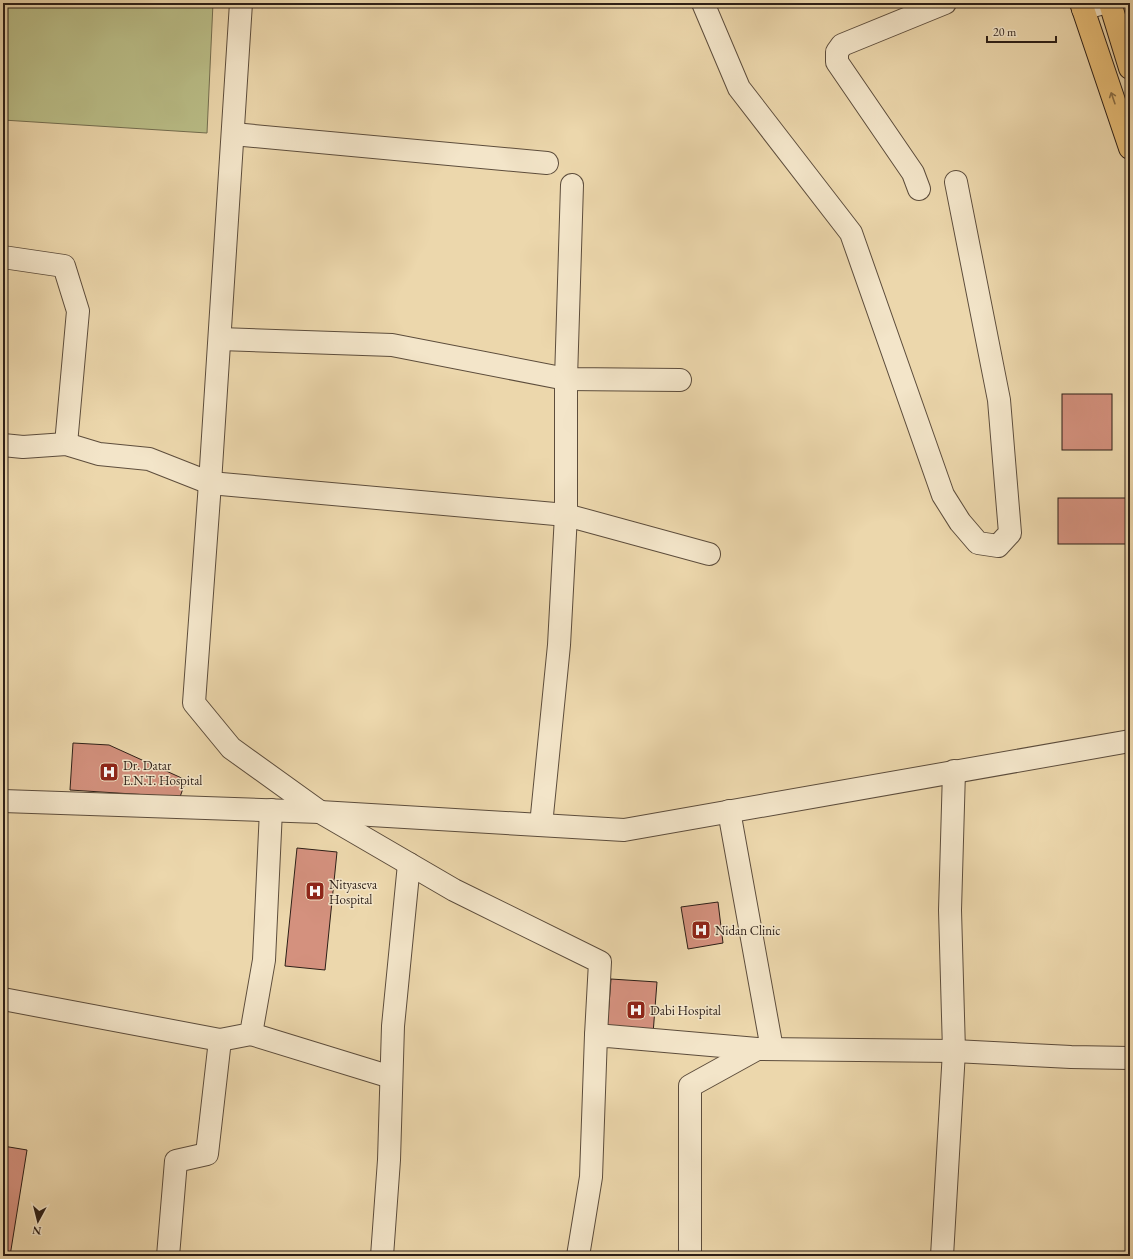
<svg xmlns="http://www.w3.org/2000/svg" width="1133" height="1259" viewBox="0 0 1133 1259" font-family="'EB Garamond',serif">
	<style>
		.green { fill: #babe88; stroke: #746e50 }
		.building { fill: #d4917e; stroke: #2d1f17 }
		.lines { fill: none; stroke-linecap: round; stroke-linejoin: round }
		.minor-casing { stroke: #5d4d3c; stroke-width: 24 }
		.major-casing { stroke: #2d1f17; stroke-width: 24 }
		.minor { stroke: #f3e5c9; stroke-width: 22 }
		.major { stroke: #e6bc76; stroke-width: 22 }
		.oneway { stroke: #8a6e46 }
		.labels { text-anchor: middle; stroke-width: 3; stroke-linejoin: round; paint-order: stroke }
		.poi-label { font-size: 13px; fill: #2d1f17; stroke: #f3e5c9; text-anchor: start }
	</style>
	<rect width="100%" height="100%" fill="#ecd7ac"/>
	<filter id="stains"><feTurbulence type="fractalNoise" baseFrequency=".005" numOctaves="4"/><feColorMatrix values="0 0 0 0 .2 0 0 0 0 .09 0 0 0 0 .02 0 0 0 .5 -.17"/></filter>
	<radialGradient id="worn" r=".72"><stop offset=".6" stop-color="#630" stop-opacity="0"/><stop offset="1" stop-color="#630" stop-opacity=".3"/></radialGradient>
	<polygon class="green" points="3,3 213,3 207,133 3,120"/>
	<g class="building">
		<rect x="1062" y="394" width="50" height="56"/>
		<rect x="1058" y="498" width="72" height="46"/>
		<polygon points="73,743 109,745 186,780 180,797 70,790"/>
		<polygon points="297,848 337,852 325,970 285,966"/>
		<polygon points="718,902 723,943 688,949 681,907"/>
		<polygon points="611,979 657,982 653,1034 607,1030"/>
		<polygon points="3,1146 27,1150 10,1256 3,1256"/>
	</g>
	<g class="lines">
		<g class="minor-casing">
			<g id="minor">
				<polyline points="241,3 210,483 194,703 231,748 320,812 454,890 600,962 596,1035"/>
				<polyline points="703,3 739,88 851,233 943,495 960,522 978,543 998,546 1010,533 999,400 956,182"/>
				<polyline points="1083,9 1103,3"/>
				<polyline points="233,134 547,163"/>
				<polyline points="919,189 913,173 837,62 837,52 842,45 945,3"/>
				<polyline points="3,257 64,266 78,311 66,444"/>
				<polyline points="220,339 392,345 566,379 680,380"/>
				<polyline points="3,445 23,447 66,444 99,454 149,459 210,483 566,515 709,554"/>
				<polyline points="3,801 320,812 624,830 1130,741"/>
				<polyline points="729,811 772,1049"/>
				<polyline points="541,825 559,645 566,515 566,379 572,185"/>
				<polyline points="3,999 220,1040"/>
				<polyline points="251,1034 391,1077"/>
				<polyline points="168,1256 176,1161 207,1154 220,1040 251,1034 264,960 271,810"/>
				<polyline points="382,1256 389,1160 393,1026 409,864"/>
				<polyline points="578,1256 591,1177 596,1035 757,1049 954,1051 1071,1057 1130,1058"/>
				<polyline points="690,1256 690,1086 757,1049"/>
				<polyline points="942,1256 954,1051 950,910 954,771"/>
			</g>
		</g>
		<g class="major-casing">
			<g id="major">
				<polyline points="1081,3 1130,148"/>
				<polyline points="1110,3 1130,68"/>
			</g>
		</g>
		<use href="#minor" class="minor"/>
		<use href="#major" class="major"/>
	</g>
	<defs><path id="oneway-shaft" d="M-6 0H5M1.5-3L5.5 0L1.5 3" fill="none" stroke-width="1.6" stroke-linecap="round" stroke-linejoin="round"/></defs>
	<use class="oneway" href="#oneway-shaft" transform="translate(1113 98) rotate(-109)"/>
	<defs>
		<g id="hospital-square" transform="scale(1)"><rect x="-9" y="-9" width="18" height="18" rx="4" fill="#8f2418" stroke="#f3e5c9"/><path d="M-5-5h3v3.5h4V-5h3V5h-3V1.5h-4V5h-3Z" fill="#fff"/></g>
	</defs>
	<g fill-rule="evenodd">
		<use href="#hospital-square" x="109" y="772"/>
		<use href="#hospital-square" x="315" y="891"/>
		<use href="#hospital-square" x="701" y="930"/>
		<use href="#hospital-square" x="636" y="1010"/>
	</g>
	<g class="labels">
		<g class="poi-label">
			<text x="123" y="770">Dr. Datar<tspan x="123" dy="15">E.N.T. Hospital</tspan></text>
			<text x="329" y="889">Nityaseva<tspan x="329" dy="15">Hospital</tspan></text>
			<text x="715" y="935">Nidan Clinic</text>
			<text x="650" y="1015">Dabi Hospital</text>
		</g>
	</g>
	<rect width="1133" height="1259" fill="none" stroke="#ecd7ac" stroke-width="16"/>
	<rect x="4" y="4" width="1125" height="1251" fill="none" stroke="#2d1f17" stroke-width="2"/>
	<rect x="8" y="8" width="1117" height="1243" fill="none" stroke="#2d1f17"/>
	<g transform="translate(38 1221) rotate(187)" stroke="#f3e5c9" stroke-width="3" paint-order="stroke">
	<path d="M0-3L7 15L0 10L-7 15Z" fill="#2d1f17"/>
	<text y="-6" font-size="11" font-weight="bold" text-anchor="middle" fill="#2d1f17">N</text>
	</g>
	<path d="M987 36v6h69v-6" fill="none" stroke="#2d1f17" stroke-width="2"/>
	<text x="993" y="36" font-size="12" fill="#2d1f17" stroke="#f3e5c9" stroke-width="3" paint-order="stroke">20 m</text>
	<rect width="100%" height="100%" filter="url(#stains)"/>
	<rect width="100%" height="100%" fill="url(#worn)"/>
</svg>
